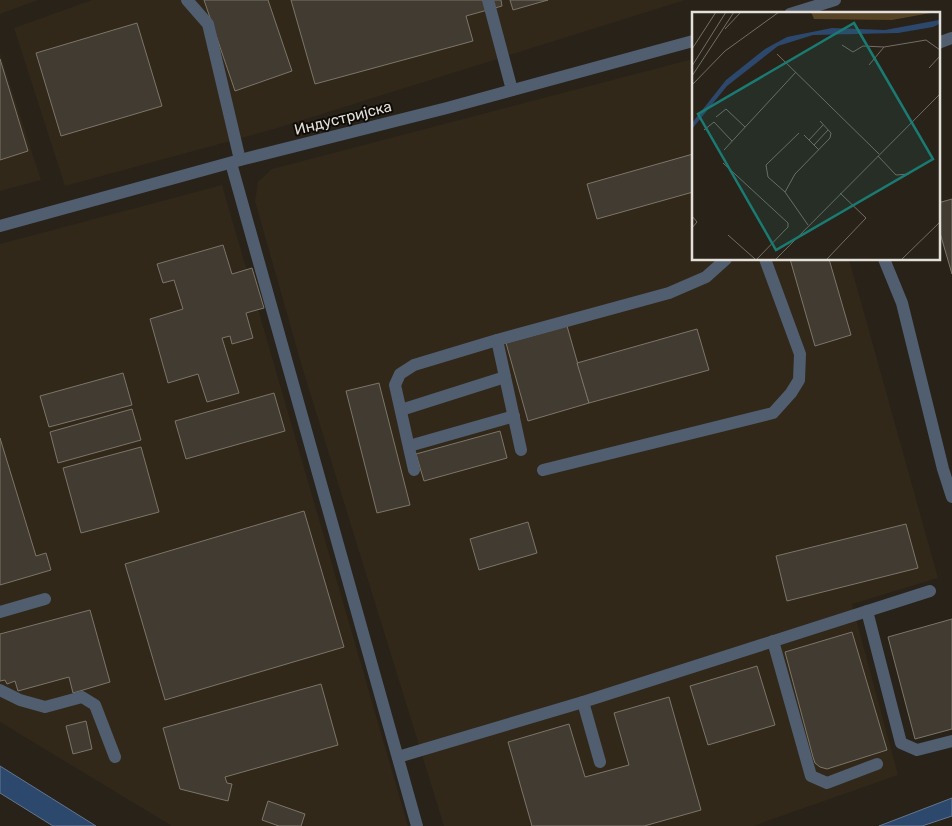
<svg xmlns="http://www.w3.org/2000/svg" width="952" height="826" viewBox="0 0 952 826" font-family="Rubik,sans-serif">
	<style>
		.built { fill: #312819 }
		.water { fill: #2d486d; stroke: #64758d }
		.building { fill: #413b31; stroke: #7c7569 }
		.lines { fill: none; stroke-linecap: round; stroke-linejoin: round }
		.minor { stroke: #515e6f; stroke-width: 12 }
		.labels { text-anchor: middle; stroke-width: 4; stroke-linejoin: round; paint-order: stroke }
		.street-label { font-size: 15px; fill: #e3dfd9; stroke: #0f0c08 }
		.inset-road { fill: none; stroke: #736e66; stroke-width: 1 }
		.view { fill: #1a7b73; fill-opacity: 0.15; stroke: #1a7b73; stroke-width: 2.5 }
		.inset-edge { fill: none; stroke: #e3dfd9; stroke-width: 2.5 }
	</style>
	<rect width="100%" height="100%" fill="#282219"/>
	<g class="built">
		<polygon points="0,0 38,0 0,14"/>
		<polygon points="92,0 685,0 274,129 65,186 14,28"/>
		<polygon points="0,53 41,180 0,191"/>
		<polygon points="693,59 693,259 849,259 938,578 852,604 898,775 753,826 444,826 303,370 255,201 258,182 272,169"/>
		<polygon points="222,185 408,826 172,826 0,722 0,244"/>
	</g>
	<g class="water">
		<polygon points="0,766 96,826 53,826 0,793"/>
		<polygon points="952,798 952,816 922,826 879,826"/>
	</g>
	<g class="building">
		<polygon points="204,0 268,0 292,71 235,91"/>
		<polygon points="291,0 501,0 502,6 466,16 473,41 315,84"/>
		<polygon points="510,0 548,0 513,10"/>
		<polygon points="137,23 162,106 61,136 36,53"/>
		<polygon points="0,59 28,151 0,160"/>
		<polygon points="693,154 693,192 597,219 587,184"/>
		<polygon points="952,199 952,274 938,226 938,203"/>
		<polygon points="223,245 232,274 252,268 264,308 246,313 253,338 232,344 230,336 222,338 239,393 207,402 198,374 168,383 150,319 183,309 174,280 163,283 157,264"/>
		<polygon points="790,259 829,259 851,335 815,346"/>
		<polygon points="567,326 589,403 528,421 506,343"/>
		<polygon points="697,329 709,370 589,403 577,363"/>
		<polygon points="123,373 132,405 49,427 40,396"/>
		<polygon points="379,383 410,505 377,513 346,391"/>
		<polygon points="274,393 285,431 186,459 175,421"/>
		<polygon points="132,409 141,440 58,463 50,432"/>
		<polygon points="500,431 507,458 424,481 416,454"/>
		<polygon points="0,438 36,556 46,553 51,570 0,585"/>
		<polygon points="141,447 159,512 81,533 63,468"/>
		<polygon points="304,511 344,647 165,700 125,564"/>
		<polygon points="528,522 537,553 479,570 470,539"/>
		<polygon points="906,524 918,568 787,601 776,556"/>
		<polygon points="90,610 110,682 73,693 69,677 18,691 15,681 7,684 5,680 0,681 0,634"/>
		<polygon points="952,619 952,729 915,739 888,637"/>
		<polygon points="852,632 887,750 827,769 820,767 815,763 813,757 785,652"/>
		<polygon points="757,666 775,725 708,745 690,686"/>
		<polygon points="321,684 338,745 225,777 227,783 232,784 228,801 180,789 163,728"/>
		<polygon points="669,697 701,810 644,826 532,826 508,742 569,724 585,777 629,765 614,713"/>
		<polygon points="86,721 92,749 73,754 66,726"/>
		<polygon points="268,801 305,814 301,826 279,826 262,820"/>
	</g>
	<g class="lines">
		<g class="minor">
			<polyline points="187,0 208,24 240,160"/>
			<polyline points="488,0 512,90"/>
			<polyline points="790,14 835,0"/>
			<polyline points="938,43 952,38"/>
			<polyline points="231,163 417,826"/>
			<polyline points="0,226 240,160 447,108 693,41"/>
			<polyline points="884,259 902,303 943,469 952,497"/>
			<polyline points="497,340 521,450"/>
			<polyline points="401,410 505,377"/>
			<polyline points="409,446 514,416"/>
			<polyline points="414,470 395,385 400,374 414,365 497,340 669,293 706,277 726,259"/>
			<polyline points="543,470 773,413 791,393 799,380 800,354 765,259"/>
			<polyline points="867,611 901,743 917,750 952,741"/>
			<polyline points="0,612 45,599"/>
			<polyline points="773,641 811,776 827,783 877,764"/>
			<polyline points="0,690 20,700 45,707 82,697 95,705 115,757"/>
			<polyline points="583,702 600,762"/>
			<polyline points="398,757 583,702 930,591"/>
		</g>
	</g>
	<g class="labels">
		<g class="street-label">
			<text transform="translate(343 118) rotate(-14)" y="5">Индустријска</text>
		</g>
	</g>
	<g transform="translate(692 12)">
		<rect width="248" height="248" fill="#282219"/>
		<path d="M119 0H244L200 8 122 7Z" fill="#574425"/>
		<path d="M247 8V12L241 15 206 21 121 23 86 34 35 74 0 117V111L34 68 73 37 95 25 140 16 193 18Z" fill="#2d486d"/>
		<path class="inset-road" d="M33 17 49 0M150 33 161 40 171 34 192 35 234 28 248 38M0 37 24 0M85 42 187 142M177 53 192 35M0 54 34 0M237 56 248 44M0 64 42 0M0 73 33 39 87 0M24 105 34 97 53 115M12 118 22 110 40 129M112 123 127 138M117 128 131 113M122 133 136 118M32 138 104 60M186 144 204 163 217 162M31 151 96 211V215L65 247M93 180 76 165 74 153 107 121M0 204 5 210 0 216M116 213 93 180 103 162 138 126 139 121 128 109M36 223 63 247M84 247 248 82M135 247 174 206 148 181M210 247 248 210"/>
		<path class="view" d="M162 11 241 147 84 238 6 102Z"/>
		<rect width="248" height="248" class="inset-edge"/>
	</g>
</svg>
